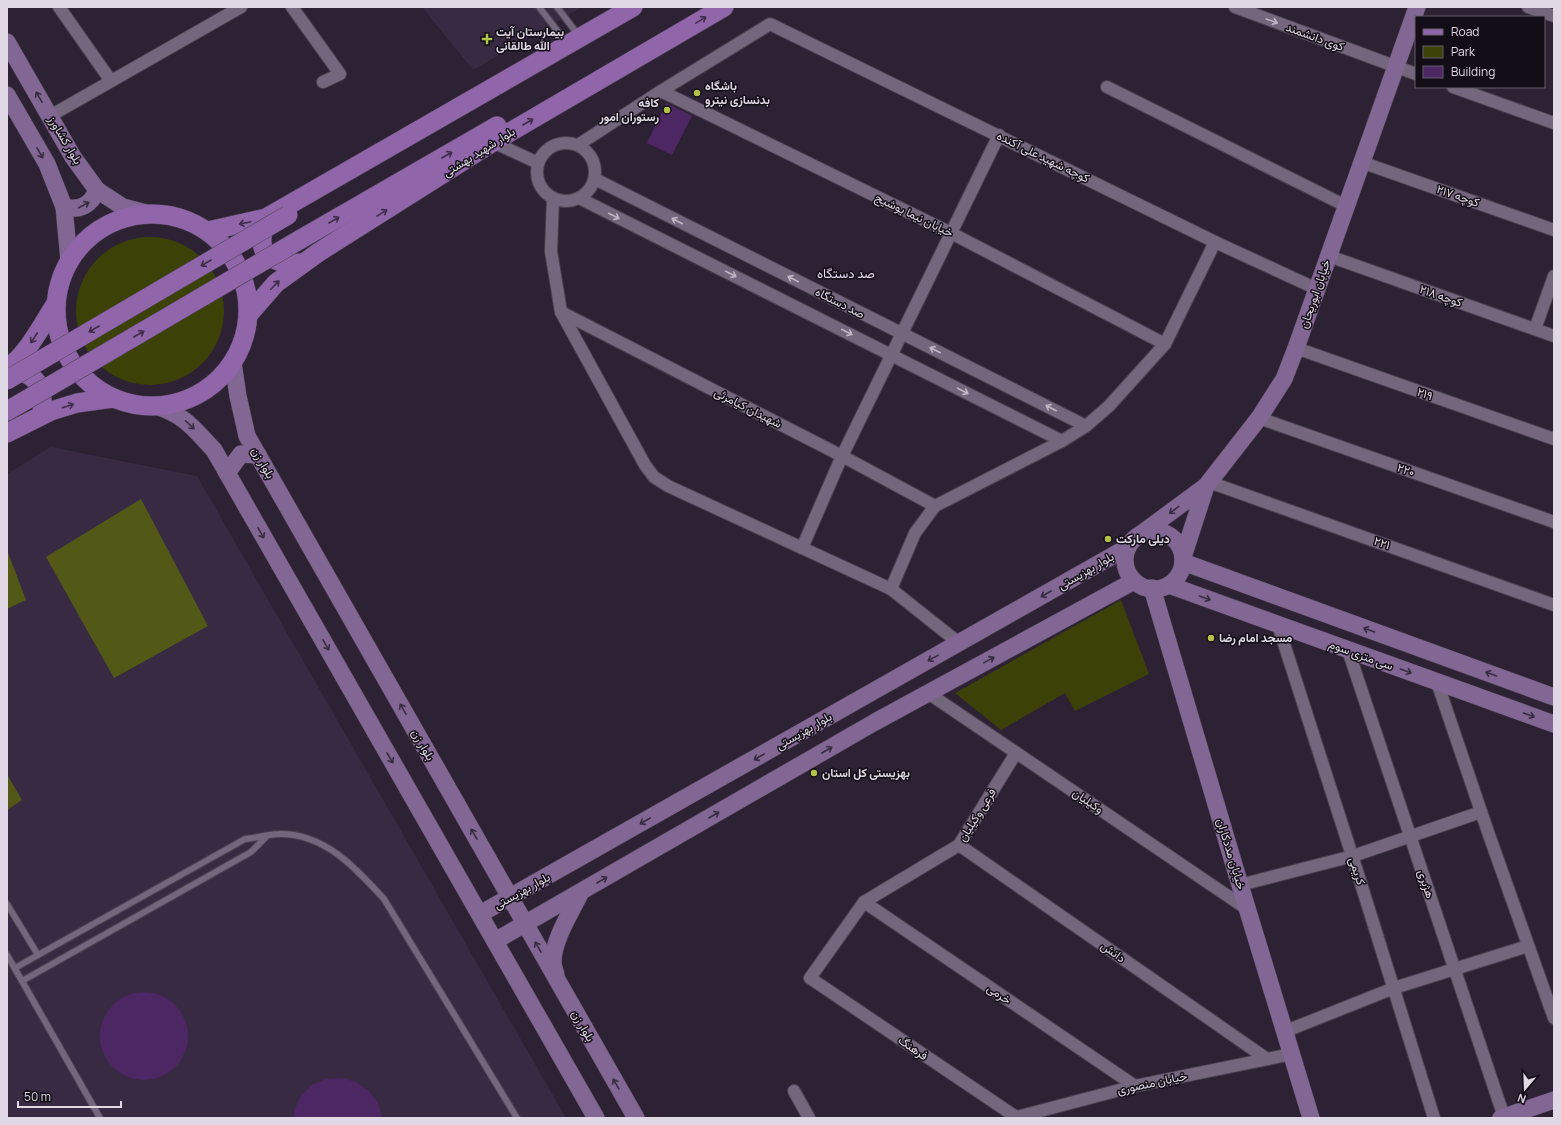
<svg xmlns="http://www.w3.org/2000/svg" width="1561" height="1125" viewBox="0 0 1561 1125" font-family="Manrope,Vazirmatn,sans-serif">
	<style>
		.built { fill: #382a42 }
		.green { fill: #3c4107 }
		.forest { fill: #525917 }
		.building { fill: #4d2664 }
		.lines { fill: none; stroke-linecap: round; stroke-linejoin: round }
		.lane-casing { stroke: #4a4050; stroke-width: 8 }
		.street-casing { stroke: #4a4050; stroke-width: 14 }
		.secondary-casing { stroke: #4a4050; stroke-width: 18 }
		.primary-casing { stroke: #4a4050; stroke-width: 20 }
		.lane { stroke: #74667d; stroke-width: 6 }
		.street { stroke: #74667d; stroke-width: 12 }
		.secondary { stroke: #826693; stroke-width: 17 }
		.primary { stroke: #9065a9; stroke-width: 19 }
		.primary-bridge-casing { stroke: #4a4050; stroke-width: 20; stroke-linecap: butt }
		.primary-bridge { stroke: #9065a9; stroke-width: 19 }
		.oneway { stroke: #3e2c49 }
		.oneway2 { stroke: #c0b6c6 }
		.oneway3 { stroke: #392c42 }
		.poi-dot { fill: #b5c24a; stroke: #120d16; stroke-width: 1.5 }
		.labels { text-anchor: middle; stroke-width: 3; stroke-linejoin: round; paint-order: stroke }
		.poi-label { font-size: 12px; font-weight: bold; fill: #e0d8e5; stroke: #120d16; text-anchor: start }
		.street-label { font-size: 12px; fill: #e0d8e5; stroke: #120d16 }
		.neighbourhood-label { font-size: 13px; fill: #e9d9f4; stroke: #120d16 }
	</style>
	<rect width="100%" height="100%" fill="#2d2134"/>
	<g class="built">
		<polygon points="422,7 582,7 473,70"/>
		<polygon points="51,447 197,476 566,1118 7,1118 7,474"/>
	</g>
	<g class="green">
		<circle cx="150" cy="311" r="74"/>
		<polygon points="1121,600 1149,674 1075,711 1065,693 1001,730 955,693"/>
	</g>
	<g class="forest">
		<polygon points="141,499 208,626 114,678 46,557"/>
		<polygon points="7,550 26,600 7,609"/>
		<polygon points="7,774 22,800 7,810"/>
	</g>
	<g class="building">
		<polygon points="666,103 692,116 672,155 647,143"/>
		<circle cx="144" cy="1036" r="44"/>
		<polygon points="342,1078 356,1082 369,1091 378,1103 382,1118 293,1118 295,1108 301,1096 312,1085 326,1079"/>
	</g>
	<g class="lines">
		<g class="lane-casing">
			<g id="lane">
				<polyline points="539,7 566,42"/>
				<polyline points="557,7 579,36"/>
				<path d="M7 904 38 955 245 839C256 838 269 834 279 834 324 833 356 868 384 899L517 1118"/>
				<polyline points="7,955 22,981 251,852 266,837"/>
				<polyline points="15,968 38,955"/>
				<polyline points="22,981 100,1118"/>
			</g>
		</g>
		<g class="street-casing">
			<g id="street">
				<polyline points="59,7 111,81"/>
				<polyline points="292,7 340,74 323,82"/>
				<polyline points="1235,7 1416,74"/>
				<polyline points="1528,7 1554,16"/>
				<polyline points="1107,87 1346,206"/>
				<polyline points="1453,87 1554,123"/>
				<polyline points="661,91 951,233 1165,344"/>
				<polyline points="50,116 241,7"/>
				<polyline points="493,142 538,163"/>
				<circle cx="566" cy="172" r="29"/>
				<polyline points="578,145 661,91 770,24 1215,242 1317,289"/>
				<polyline points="1361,162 1554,230"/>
				<polyline points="595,179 1086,426"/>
				<polyline points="553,198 551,251 561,312 645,465 654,477 668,486 891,589"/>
				<polyline points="579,198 1062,441"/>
				<polyline points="1329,256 1554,336"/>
				<polyline points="561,312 842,456 935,506"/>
				<polyline points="1535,329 1554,276"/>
				<polyline points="1296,348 1554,439"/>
				<polyline points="1259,418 1554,522"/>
				<polyline points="1209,482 1554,605"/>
				<polyline points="802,548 842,456 999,135"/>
				<polyline points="1278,625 1357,871 1434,1118"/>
				<polyline points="959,643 891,589 915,533 935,506 1062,441 1086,426 1109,406 1165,344 1215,242"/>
				<polyline points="1348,650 1504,1117"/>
				<polyline points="1437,682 1488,832 1554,1018"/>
				<polyline points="928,693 1247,909"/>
				<polyline points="1016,753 959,845 864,902 810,978 1016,1117"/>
				<polyline points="959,845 1267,1059"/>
				<polyline points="1240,885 1353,856 1481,812"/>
				<polyline points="864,902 1135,1086"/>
				<polyline points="1286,1031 1394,988 1528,946"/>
				<polyline points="794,1091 809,1118"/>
				<polyline points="1013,1118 1135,1086 1292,1054"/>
			</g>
		</g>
		<g class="secondary-casing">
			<g id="secondary">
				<polyline points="7,42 73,157 97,190 123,207 146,213"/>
				<polyline points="7,95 47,164 64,207 69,260"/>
				<path d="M64 207C80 211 91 205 97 190"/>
				<polyline points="233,363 238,396 247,436 636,1118"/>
				<path d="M156 406C186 416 193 428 214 450L596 1118"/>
				<polyline points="227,473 241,454 258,455"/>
				<circle cx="1154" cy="560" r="29"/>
				<polyline points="1141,534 1206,486 1259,418 1284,379 1296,348 1417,7"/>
				<polyline points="1183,557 1206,486"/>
				<polyline points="1183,562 1554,697"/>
				<polyline points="1169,585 1554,724"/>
				<polyline points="1152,588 1240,885 1311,1118"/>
				<polyline points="480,914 1128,547"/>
				<polyline points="495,941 875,722 1134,581"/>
				<path d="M556 975C555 971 553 966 553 962 553 940 571 912 581 892"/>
				<polyline points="1501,1118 1554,1100"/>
			</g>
		</g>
		<g class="primary-casing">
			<g id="primary">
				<circle cx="152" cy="310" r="96"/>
				<path d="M266 218C265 226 261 235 262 243 264 263 289 264 303 263"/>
				<polyline points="208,231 266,218 633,7"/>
				<polyline points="301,239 497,126"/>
				<polyline points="249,314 276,283 319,252 493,142 724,7"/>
				<path d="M7 368C27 355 42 325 55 305"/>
				<path d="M8 369C32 373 44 381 42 407"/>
				<polyline points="7,411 21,403"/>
				<polyline points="7,433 51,411 77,403 113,398"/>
			</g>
		</g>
		<use href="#lane" class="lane"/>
		<use href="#street" class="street"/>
		<use href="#secondary" class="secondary"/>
		<use href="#primary" class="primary"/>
		<g class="primary-bridge-casing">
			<g id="primary-bridge">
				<polyline points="7,380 288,215"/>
				<polyline points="21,403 301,239"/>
			</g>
		</g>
		<use href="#primary-bridge" class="primary-bridge"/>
	</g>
	<defs><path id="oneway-shaft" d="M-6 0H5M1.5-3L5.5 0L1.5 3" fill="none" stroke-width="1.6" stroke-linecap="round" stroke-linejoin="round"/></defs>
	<g class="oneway">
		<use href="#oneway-shaft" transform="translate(701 20) rotate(-31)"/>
		<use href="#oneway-shaft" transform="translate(528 122) rotate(-30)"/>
		<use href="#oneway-shaft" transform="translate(447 155) rotate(-30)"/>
		<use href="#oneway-shaft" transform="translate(382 213) rotate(-32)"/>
		<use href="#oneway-shaft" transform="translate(334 220) rotate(-30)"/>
		<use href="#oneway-shaft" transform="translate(245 223) rotate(168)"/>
		<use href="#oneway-shaft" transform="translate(206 263) rotate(150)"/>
		<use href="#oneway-shaft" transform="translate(275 285) rotate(-45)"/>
		<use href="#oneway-shaft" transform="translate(94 329) rotate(150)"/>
		<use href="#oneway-shaft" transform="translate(139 334) rotate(-30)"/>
		<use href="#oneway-shaft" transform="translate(34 338) rotate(123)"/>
		<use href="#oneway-shaft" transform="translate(68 406) rotate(-18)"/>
	</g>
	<g class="oneway2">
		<use href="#oneway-shaft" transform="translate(1272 21) rotate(20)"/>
		<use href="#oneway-shaft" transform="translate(614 216) rotate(27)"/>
		<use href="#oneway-shaft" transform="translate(677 221) rotate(-153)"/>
		<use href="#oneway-shaft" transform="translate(731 274) rotate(27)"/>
		<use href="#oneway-shaft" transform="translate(793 279) rotate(-153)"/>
		<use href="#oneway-shaft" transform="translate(847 332) rotate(27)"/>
		<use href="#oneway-shaft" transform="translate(935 350) rotate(-153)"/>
		<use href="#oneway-shaft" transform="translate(963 391) rotate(27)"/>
		<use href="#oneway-shaft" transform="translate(1051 408) rotate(-153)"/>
	</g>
	<g class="oneway3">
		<use href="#oneway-shaft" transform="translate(39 97) rotate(-120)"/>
		<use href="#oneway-shaft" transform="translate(40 153) rotate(60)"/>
		<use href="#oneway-shaft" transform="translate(84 205) rotate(-28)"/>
		<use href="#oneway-shaft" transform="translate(190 425) rotate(44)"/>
		<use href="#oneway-shaft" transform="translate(1174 510) rotate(143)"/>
		<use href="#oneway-shaft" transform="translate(261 533) rotate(60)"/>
		<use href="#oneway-shaft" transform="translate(1046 594) rotate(150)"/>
		<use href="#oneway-shaft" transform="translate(1205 598) rotate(20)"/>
		<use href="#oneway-shaft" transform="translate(1369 630) rotate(-160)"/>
		<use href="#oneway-shaft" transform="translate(326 645) rotate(60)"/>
		<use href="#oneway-shaft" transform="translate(933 658) rotate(151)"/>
		<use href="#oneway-shaft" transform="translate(989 660) rotate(-29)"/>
		<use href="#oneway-shaft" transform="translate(1406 671) rotate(20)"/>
		<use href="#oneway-shaft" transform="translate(1491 674) rotate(-160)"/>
		<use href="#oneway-shaft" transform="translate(403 709) rotate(-120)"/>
		<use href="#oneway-shaft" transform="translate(1529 715) rotate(20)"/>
		<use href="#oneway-shaft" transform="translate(827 750) rotate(-30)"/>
		<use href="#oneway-shaft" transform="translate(759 757) rotate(150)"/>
		<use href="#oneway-shaft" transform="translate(390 758) rotate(60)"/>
		<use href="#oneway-shaft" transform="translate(714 815) rotate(-30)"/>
		<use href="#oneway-shaft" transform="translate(645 821) rotate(150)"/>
		<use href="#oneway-shaft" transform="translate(474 834) rotate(-120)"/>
		<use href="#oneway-shaft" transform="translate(602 880) rotate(-30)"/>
		<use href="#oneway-shaft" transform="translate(538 947) rotate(-120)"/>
		<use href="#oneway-shaft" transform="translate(616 1084) rotate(-120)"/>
	</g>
	<g class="poi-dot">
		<path d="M485 33h4v4h4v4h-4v4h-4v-4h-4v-4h4z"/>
		<circle cx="697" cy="93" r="4"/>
		<circle cx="667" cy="110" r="4"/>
		<circle cx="1108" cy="539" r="4"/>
		<circle cx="1211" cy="638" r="4"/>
		<circle cx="814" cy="773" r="4"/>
	</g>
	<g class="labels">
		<g class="poi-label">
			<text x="496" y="36">بیمارستان آیت<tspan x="496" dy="14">الله طالقانی</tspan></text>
			<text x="705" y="90">باشگاه<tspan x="705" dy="14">بدنسازی نیترو</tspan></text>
			<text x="659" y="107" text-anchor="end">کافه<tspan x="659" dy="14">رستوران امور</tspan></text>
			<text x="1116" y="543">دیلی مارکت</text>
			<text x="1219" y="642">مسجد امام رضا</text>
			<text x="822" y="777">بهزیستی کل استان</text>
		</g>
		<g class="street-label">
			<text transform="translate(1315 37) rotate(20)" y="4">کوی دانشمند</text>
			<text transform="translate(65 140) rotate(59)" y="4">بلوار کشاورز</text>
			<text transform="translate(479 152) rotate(-32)" y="4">بلوار شهید بهشتی</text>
			<text transform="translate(1043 157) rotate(26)" y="4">کوچه شهید علی آکنده</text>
			<text transform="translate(1458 196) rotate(19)" y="4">کوچه ۲۱۷</text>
			<text transform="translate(914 215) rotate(26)" y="4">خیابان نیما یوشیج</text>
			<text transform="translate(1315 294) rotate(-71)" y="4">خیابان ابوریحان</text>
			<text transform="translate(1441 296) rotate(19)" y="4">کوچه ۲۱۸</text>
			<text transform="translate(840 303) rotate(27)" y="4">صد دستگاه</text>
			<text transform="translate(1425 394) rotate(19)" y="4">۲۱۹</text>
			<text transform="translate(748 408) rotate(27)" y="4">شهیدان کیامرثی</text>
			<text transform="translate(263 463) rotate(60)" y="4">بلوار زن</text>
			<text transform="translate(1406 470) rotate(19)" y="4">۲۲۰</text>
			<text transform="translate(1382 543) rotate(20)" y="4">۲۲۱</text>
			<text transform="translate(1086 571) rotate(-30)" y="4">بلوار بهزیستی</text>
			<text transform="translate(1361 655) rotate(20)" y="4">سی متری سوم</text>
			<text transform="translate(804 731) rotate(-30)" y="4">بلوار بهزیستی</text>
			<text transform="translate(423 745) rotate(60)" y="4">بلوار زن</text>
			<text transform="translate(1088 801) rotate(34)" y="4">وکیلیان</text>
			<text transform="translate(977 815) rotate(-58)" y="4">فرعی وکیلیان</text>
			<text transform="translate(1231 854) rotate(73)" y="4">خیابان مددکاران</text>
			<text transform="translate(1357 871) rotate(72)" y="4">کریمی</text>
			<text transform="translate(1426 884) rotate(72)" y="4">هژبری</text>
			<text transform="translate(522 891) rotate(-29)" y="4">بلوار بهزیستی</text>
			<text transform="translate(1113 952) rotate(35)" y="4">دانش</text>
			<text transform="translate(999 994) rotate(34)" y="4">خرمی</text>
			<text transform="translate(583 1026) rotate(60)" y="4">بلوار زن</text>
			<text transform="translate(913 1048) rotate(34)" y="4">فرهنگ</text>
			<text transform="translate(1152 1083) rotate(-12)" y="4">خیابان منصوری</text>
		</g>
		<g class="neighbourhood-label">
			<text x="846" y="278">صد دستگاه</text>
		</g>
	</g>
	<rect width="1561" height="1125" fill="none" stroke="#e0d8e5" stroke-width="16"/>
	<rect x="1415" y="16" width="130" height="72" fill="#120d16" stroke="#645e69"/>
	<rect x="1423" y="29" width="20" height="6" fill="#9065a9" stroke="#645e69"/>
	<text x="1451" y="36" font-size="12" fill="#e0d8e5">Road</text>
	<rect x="1423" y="46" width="20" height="12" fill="#3c4107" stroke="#645e69"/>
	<text x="1451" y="56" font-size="12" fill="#e0d8e5">Park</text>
	<rect x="1423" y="66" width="20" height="12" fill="#4d2664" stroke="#645e69"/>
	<text x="1451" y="76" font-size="12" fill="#e0d8e5">Building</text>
	<g transform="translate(1525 1089) rotate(199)" stroke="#120d16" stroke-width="3" paint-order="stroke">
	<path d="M0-3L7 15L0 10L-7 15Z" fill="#e0d8e5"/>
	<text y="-6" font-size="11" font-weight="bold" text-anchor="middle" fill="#e0d8e5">N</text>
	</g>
	<path d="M18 1101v6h103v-6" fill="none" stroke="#e0d8e5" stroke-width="2"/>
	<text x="24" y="1101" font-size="12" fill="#e0d8e5" stroke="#120d16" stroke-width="3" paint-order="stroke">50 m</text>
</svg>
